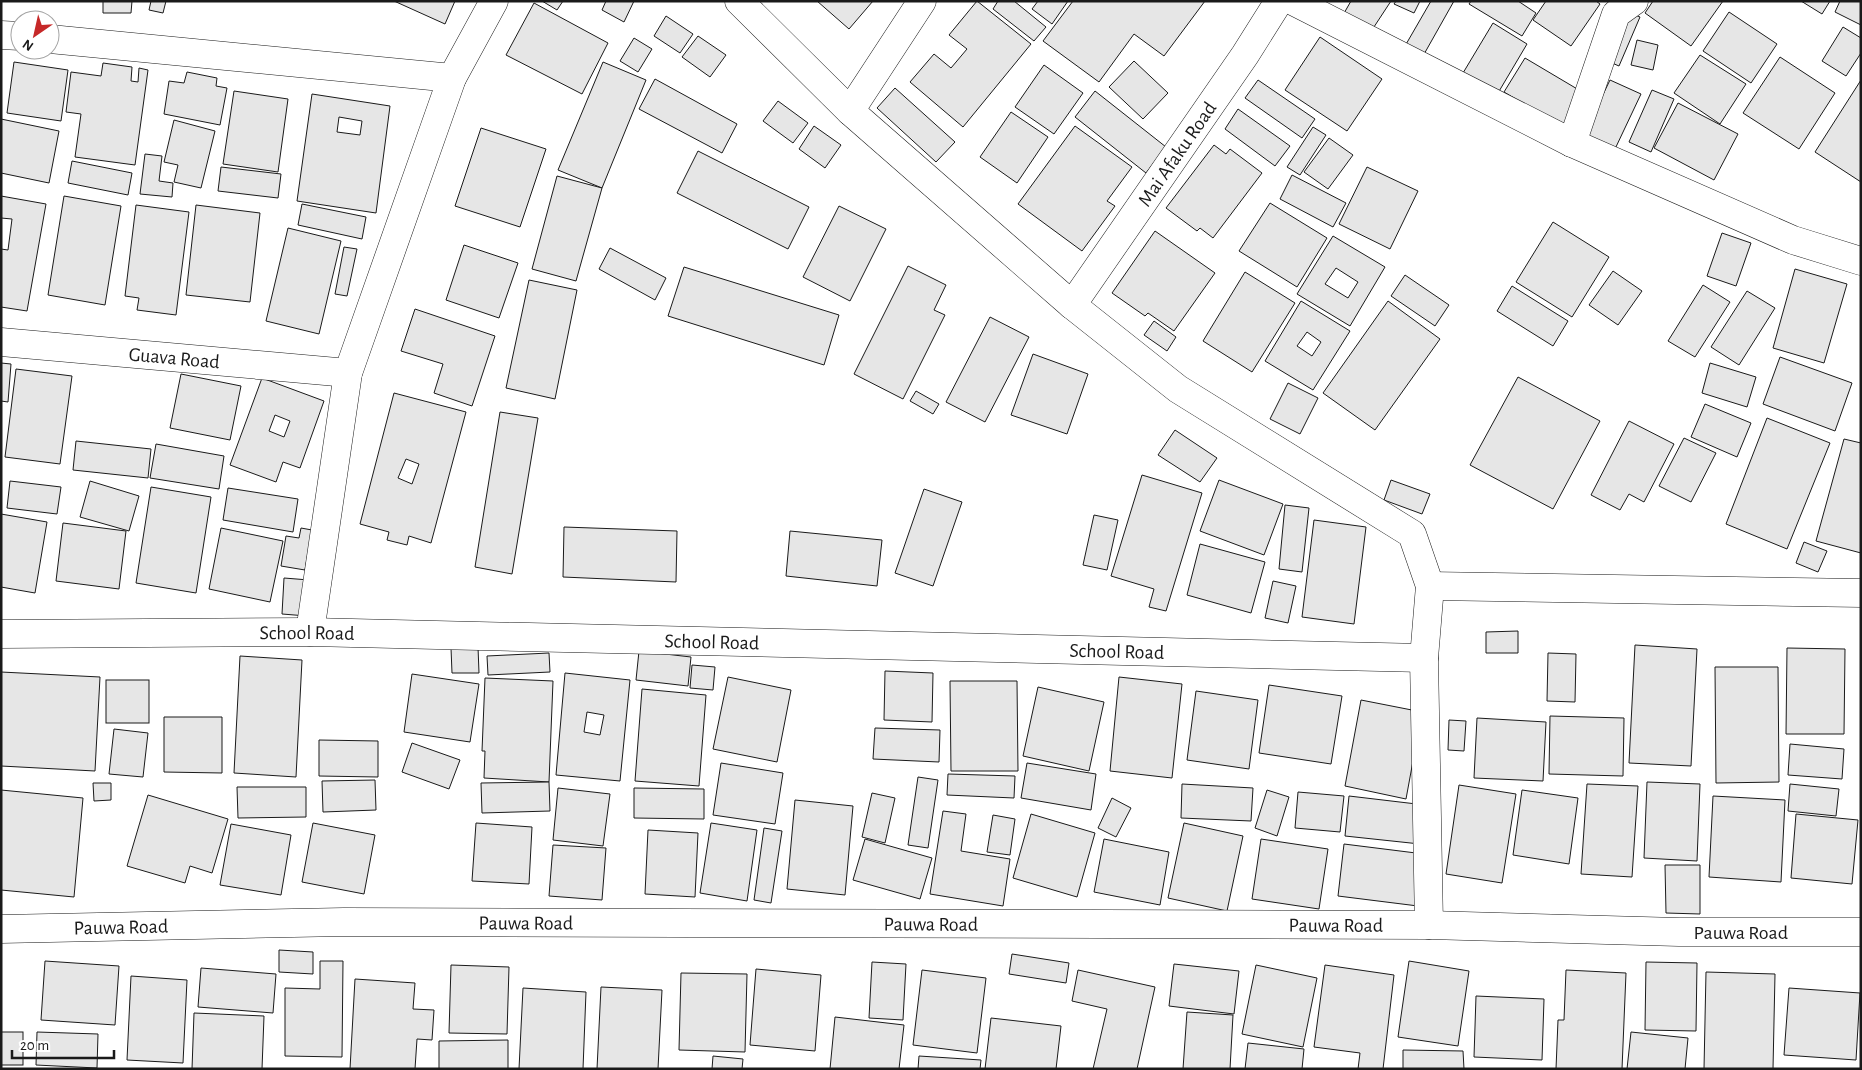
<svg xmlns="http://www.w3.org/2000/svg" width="1862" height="1070" viewBox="0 0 1862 1070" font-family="'Alegreya Sans',sans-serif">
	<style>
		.building { fill: #e6e6e6; stroke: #1a1a1a; fill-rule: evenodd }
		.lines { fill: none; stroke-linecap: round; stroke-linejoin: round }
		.street-casing { stroke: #1a1a1a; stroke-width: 29 }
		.street { stroke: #fff; stroke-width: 28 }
		.labels { text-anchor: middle; stroke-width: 4; stroke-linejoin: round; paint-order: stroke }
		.street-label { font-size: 20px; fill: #1a1a1a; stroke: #fff }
	</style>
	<rect width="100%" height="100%" fill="#fff"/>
	<g class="building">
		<polygon points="103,1 132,1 131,13 103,13"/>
		<polygon points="151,1 166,1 163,13 149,10"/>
		<polygon points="394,1 455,1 445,24"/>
		<polygon points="542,1 563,1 557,10"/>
		<polygon points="606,1 634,1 624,22 602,10"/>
		<polygon points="817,1 873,1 849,29"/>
		<polygon points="977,1 1031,44 963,127 910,82 934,54 951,68 967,49 949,35"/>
		<polygon points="998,1 1014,1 1046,27 1034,41 993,9"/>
		<polygon points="1038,1 1068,1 1052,24 1032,9"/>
		<polygon points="1073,1 1205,1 1164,56 1134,34 1099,82 1043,41"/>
		<polygon points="1351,1 1391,1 1370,33 1343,15"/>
		<polygon points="1396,1 1420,1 1414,13 1394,4"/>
		<polygon points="1431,1 1454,1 1423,56 1405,46"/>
		<polygon points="1471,1 1518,1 1536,13 1522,36 1469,4"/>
		<polygon points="1546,1 1596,1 1600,4 1571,46 1533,20"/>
		<polygon points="1653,1 1723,1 1691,46 1645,13"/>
		<polygon points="1801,1 1830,1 1822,14"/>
		<polygon points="1840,1 1861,1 1861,25 1835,12"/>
		<polygon points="534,3 608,43 582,94 506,55"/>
		<polygon points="1626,11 1640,17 1619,66 1605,60"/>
		<polygon points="1729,12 1777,44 1751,83 1703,51"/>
		<polygon points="666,16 693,34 680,53 654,36"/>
		<polygon points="1493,23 1527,44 1498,93 1463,73"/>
		<polygon points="1843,27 1861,38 1861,53 1846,76 1822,61"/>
		<polygon points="698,36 726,55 710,77 682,57"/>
		<polygon points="1320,37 1382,79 1347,131 1285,90"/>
		<polygon points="634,38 652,49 638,72 620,61"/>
		<polygon points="1637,40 1658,45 1653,70 1631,65"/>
		<polygon points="1700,55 1746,84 1720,124 1674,93"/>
		<polygon points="1780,57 1835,93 1799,149 1743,113"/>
		<polygon points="1525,58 1584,93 1564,128 1504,92"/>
		<polygon points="1134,61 1168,93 1143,119 1109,87"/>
		<polygon points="14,62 68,70 61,121 7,113"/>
		<polygon points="603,62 646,80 602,188 558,170"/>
		<polygon points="103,63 132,67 131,81 138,82 139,68 148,70 135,165 75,157 81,114 66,112 71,72 101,76"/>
		<polygon points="1044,65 1083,93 1054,134 1015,107"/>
		<polygon points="187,72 217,78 216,86 227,88 220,125 164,114 169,81 184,83"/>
		<polygon points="655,79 737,124 722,153 639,109"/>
		<polygon points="1258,80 1315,119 1302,138 1245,98"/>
		<polygon points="1610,80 1641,94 1615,149 1584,134"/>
		<polygon points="1861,80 1861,182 1815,152"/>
		<polygon points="895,88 955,142 936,162 877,108"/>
		<polygon points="1652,90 1674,99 1651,152 1629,142"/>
		<polygon points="234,91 288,99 278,172 223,164"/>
		<polygon points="1095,91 1166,147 1146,173 1075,117"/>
		<path d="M312 94 390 106 376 213 297 201ZM339 117 362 121 360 135 337 132Z"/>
		<polygon points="778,101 808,123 793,143 763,121"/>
		<polygon points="1678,103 1738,134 1714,180 1654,148"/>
		<polygon points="1238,109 1290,146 1275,166 1225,129"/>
		<polygon points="1011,112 1048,137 1017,183 980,157"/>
		<polygon points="1,119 59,131 49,183 1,173"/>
		<polygon points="174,120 215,131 201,188 174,182 178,165 164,162"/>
		<polygon points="814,126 841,145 825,168 799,149"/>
		<polygon points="1075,126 1132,167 1107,201 1115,206 1082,251 1018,204"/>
		<polygon points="1313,127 1326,135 1300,175 1287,167"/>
		<polygon points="481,128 546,149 520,227 455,206"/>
		<polygon points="1329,138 1353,155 1328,189 1304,172"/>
		<polygon points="1214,145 1226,154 1230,149 1262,173 1213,238 1200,228 1197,231 1166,208"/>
		<polygon points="698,151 809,207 788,249 677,193"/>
		<polygon points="145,154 162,156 159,181 173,183 172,197 140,194"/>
		<polygon points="72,161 132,173 128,195 68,183"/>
		<polygon points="221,167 281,174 278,198 218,191"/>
		<polygon points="1367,167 1418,191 1390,249 1339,224"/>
		<polygon points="1292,175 1346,203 1333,227 1280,199"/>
		<polygon points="557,176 602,188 576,281 532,269"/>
		<polygon points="1,196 46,204 27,311 1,307 1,249 8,250 12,219 1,218"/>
		<polygon points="64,196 121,206 105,305 48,295"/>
		<polygon points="1270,203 1327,238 1297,287 1239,251"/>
		<polygon points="302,204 366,217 362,239 298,225"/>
		<polygon points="136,205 189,212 176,315 137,310 139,298 125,296"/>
		<polygon points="196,205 260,213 250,302 186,295"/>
		<polygon points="839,206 886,229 850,301 803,277"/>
		<polygon points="1553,222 1609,257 1572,317 1516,282"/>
		<polygon points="288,228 341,241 319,334 266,321"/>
		<polygon points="1155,231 1215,273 1174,331 1148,313 1145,316 1112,293"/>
		<polygon points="1722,233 1751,243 1736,286 1707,276"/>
		<path d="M1333 236 1385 267 1350 326 1297 294ZM1336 268 1358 282 1348 298 1325 284Z"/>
		<polygon points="464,245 518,263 499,318 446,300"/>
		<polygon points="344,247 357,249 347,296 335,294"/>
		<polygon points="610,248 666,278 655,300 599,269"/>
		<polygon points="908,266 946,285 934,310 945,315 903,399 854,374"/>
		<polygon points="684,267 839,315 824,365 668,316"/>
		<polygon points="1795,269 1847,284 1824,363 1773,348"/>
		<polygon points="1613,271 1642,291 1618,325 1589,305"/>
		<polygon points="1245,272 1295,303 1252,372 1203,341"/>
		<polygon points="1405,275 1449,305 1435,326 1391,296"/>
		<polygon points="529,280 577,290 555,399 506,388"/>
		<polygon points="1703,285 1730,302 1695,357 1668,341"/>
		<polygon points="1512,286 1568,321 1553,346 1497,311"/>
		<polygon points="1747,291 1775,308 1739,365 1711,347"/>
		<path d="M1301 301 1350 331 1313 390 1265 361ZM1307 332 1321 342 1312 356 1297 346Z"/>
		<polygon points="1388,301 1440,339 1375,430 1323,393"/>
		<polygon points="415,309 495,336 472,406 434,393 443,364 401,351"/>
		<polygon points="990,317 1029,337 985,422 946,402"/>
		<polygon points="1154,321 1176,337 1167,351 1144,335"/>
		<polygon points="1033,354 1088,374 1067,434 1011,415"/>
		<polygon points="1780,357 1852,383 1835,431 1763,404"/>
		<polygon points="1,363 11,364 8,402 1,401"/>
		<polygon points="1710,363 1756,377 1747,407 1702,393"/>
		<polygon points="16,369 72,376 60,464 5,457"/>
		<polygon points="181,374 241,386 230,440 170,428"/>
		<polygon points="1518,377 1600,421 1553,509 1470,465"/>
		<path d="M262 378 324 401 300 468 283 462 276 482 230 465ZM275 415 290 421 284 437 269 431Z"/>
		<polygon points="1288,383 1318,398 1300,434 1270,419"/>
		<polygon points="916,391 939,404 933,414 910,401"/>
		<path d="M394 393 466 412 431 543 409 536 407 545 387 540 389 532 360 524ZM406 459 419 464 412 484 398 478Z"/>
		<polygon points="1705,404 1751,423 1737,457 1691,437"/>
		<polygon points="500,412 538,418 512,574 475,567"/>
		<polygon points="1767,418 1830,443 1787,549 1726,524"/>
		<polygon points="1629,421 1674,444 1644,502 1629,494 1620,510 1591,495"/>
		<polygon points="1175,430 1217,458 1200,482 1158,455"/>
		<polygon points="1684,438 1716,453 1691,502 1659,486"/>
		<polygon points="1844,439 1861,443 1861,553 1816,541"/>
		<polygon points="76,441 151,449 148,478 73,470"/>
		<polygon points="156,444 224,456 219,489 150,478"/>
		<polygon points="1142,475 1202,493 1166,611 1149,607 1154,589 1111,576"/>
		<polygon points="1219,480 1283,504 1264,555 1200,531"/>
		<polygon points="1391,480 1430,494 1422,514 1384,500"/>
		<polygon points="10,481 61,487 57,514 7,508"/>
		<polygon points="90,481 139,496 129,531 80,517"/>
		<polygon points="151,487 211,497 196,593 136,583"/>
		<polygon points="228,488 298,499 293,532 223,520"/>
		<polygon points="924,489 962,502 933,586 895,573"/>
		<polygon points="1285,505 1309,508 1302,572 1279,569"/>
		<polygon points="1,514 47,522 35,593 1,587"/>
		<polygon points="1094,515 1118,520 1107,570 1083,565"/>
		<polygon points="1314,520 1366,527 1354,624 1302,617"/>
		<polygon points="63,523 126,531 119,589 56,581"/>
		<polygon points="564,527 677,531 676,582 563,577"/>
		<polygon points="221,528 283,541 270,602 209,589"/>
		<polygon points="301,528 312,530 305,570 281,566 286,536 299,538"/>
		<polygon points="790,531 882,540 877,586 786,576"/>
		<polygon points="1804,542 1827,551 1818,572 1796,563"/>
		<polygon points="1200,544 1265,562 1251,613 1187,595"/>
		<polygon points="284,578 309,580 307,616 282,614"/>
		<polygon points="1273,581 1296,586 1288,623 1265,618"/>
		<polygon points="1518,631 1518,653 1486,653 1486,632"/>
		<polygon points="1635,645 1697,649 1691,766 1629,763"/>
		<polygon points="478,647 479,673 452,673 451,648"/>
		<polygon points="1787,648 1845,649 1844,734 1786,734"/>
		<polygon points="639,651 691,657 688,686 636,680"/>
		<polygon points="549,653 550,672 488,675 487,656"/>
		<polygon points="1548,653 1576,654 1575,702 1547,701"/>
		<polygon points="240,656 302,660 296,777 234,773"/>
		<polygon points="692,665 715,667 713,690 690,688"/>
		<polygon points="1715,667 1778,667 1779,782 1716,783"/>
		<polygon points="885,671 933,673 932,722 884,720"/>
		<polygon points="1,672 100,677 95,771 1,766"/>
		<path d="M565 673 630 680 620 781 556 775ZM587 712 604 715 600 735 584 732Z"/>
		<polygon points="412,674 479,684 470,742 404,732"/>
		<polygon points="728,677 791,690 777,762 713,749"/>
		<polygon points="1119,677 1182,684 1172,778 1110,771"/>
		<polygon points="485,678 553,681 549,782 484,778 485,751 482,751"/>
		<rect x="106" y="680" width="43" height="43"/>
		<polygon points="950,681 1017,681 1018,771 951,771"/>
		<polygon points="1269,685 1342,696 1331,764 1259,753"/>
		<polygon points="1038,687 1104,702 1089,771 1023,756"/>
		<polygon points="642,689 706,695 699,786 635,781"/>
		<polygon points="1196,691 1258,700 1249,769 1187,760"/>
		<polygon points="1361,700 1422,712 1406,799 1345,786"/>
		<polygon points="1550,716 1624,718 1623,776 1549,774"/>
		<polygon points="164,717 222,717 222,773 164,772"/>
		<polygon points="1477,718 1546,722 1543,781 1474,778"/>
		<polygon points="1449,720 1466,721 1464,751 1448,750"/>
		<polygon points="875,728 940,730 939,762 873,759"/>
		<polygon points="114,729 148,733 143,777 109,774"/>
		<polygon points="319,740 378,741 378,777 319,776"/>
		<polygon points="412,743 460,760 449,789 402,772"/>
		<polygon points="1790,744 1844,749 1842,779 1788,775"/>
		<polygon points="721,763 783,773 775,824 713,815"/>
		<polygon points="1027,763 1096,774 1091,810 1021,798"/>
		<polygon points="948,774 1015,776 1014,798 947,795"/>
		<polygon points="918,777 938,780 928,848 908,845"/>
		<polygon points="375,780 376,810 323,812 322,781"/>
		<polygon points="549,782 550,811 482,813 481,783"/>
		<polygon points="1647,782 1700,784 1697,861 1644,858"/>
		<polygon points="93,783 111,783 111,800 94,801"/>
		<polygon points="1182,784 1253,788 1251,821 1181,818"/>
		<polygon points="1587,784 1638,786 1632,877 1581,874"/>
		<polygon points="1790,784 1839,789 1836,816 1788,811"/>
		<polygon points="1459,785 1516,794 1502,883 1446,874"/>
		<polygon points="237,787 306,787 306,817 238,818"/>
		<polygon points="558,788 610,794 603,846 553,840"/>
		<polygon points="634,788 704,789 704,819 634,818"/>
		<polygon points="1,790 83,798 74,897 1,890"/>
		<polygon points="1267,790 1289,797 1277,836 1255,828"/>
		<polygon points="1522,790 1578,798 1569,864 1513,855"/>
		<polygon points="1298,792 1344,796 1340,832 1295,828"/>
		<polygon points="872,793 895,798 885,843 862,837"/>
		<polygon points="148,795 228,819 212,873 190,866 185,883 127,866"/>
		<polygon points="1349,796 1425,805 1420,844 1345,836"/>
		<polygon points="1713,796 1785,800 1781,882 1709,877"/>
		<polygon points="1112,798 1131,808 1116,837 1098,828"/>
		<polygon points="795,800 853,806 845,895 787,889"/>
		<polygon points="943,811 966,814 961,851 1010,859 1003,906 930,894"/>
		<polygon points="1031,814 1095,833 1077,897 1013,878"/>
		<polygon points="1796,814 1858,820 1852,884 1791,878"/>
		<polygon points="993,815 1015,819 1010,855 987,852"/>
		<polygon points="313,823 375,835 364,894 302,882"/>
		<polygon points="476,823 532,827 529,884 472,881"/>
		<polygon points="711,823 757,830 747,901 700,893"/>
		<polygon points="1184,823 1243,836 1227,911 1168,898"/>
		<polygon points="231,824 291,835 281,895 220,885"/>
		<polygon points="764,828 782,831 771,903 754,900"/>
		<polygon points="648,830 698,833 695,897 645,894"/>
		<polygon points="865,839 932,858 920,899 853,880"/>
		<polygon points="1104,839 1169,852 1160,905 1094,892"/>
		<polygon points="1261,839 1328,849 1319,909 1252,899"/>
		<polygon points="1344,844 1424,854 1418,906 1338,896"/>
		<polygon points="553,845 606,848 602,900 549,896"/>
		<polygon points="1665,865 1700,865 1700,914 1666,913"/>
		<polygon points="279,950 313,952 313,974 279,972"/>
		<polygon points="1012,954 1069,963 1066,983 1009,974"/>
		<polygon points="45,961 119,966 115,1025 41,1020"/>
		<polygon points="320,961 343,961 342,1057 285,1056 285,988 320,989"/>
		<polygon points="1409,961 1469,971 1458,1046 1398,1037"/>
		<polygon points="872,962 906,964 903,1020 869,1018"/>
		<polygon points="1646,962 1697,963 1696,1031 1645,1030"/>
		<polygon points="1174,964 1239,971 1234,1014 1169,1006"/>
		<polygon points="451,965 509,967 507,1034 449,1033"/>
		<polygon points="1256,965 1317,978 1303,1047 1242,1034"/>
		<polygon points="1325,965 1394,975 1383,1069 1358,1069 1360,1053 1314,1047"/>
		<polygon points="201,968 276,974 273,1013 198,1007"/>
		<polygon points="756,969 821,975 815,1051 750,1045"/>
		<polygon points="922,970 986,978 977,1053 913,1045"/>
		<polygon points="1078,970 1155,987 1137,1069 1093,1069 1107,1009 1072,1001"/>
		<polygon points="1566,970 1626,973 1622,1069 1556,1069 1558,1020 1564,1020"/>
		<polygon points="1706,972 1775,974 1773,1069 1704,1069"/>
		<polygon points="681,973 747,974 745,1052 679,1050"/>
		<polygon points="131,976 187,980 183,1063 127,1060"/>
		<polygon points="355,979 415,983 413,1009 434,1010 432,1040 417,1039 415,1069 350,1069"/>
		<polygon points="601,987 662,990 658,1069 597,1069"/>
		<polygon points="523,988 586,992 583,1069 519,1069"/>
		<polygon points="1789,988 1860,993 1856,1060 1784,1055"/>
		<polygon points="1476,996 1544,999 1542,1060 1474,1057"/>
		<polygon points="1187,1012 1233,1015 1230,1069 1183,1069"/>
		<polygon points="194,1013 264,1016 262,1069 192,1069"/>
		<polygon points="835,1017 904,1025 899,1069 830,1069"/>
		<polygon points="991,1018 1061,1026 1056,1069 985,1069"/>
		<rect x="1" y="1032" width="22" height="33"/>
		<polygon points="37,1032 98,1034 97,1068 36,1065"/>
		<polygon points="1631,1032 1688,1038 1685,1069 1627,1069"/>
		<polygon points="508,1040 508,1069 439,1069 439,1041"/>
		<polygon points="1248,1043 1304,1049 1302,1069 1245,1069"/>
		<polygon points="1403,1050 1463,1051 1464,1069 1403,1069"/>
		<polygon points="713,1056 743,1059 742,1069 712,1069"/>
		<polygon points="919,1056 981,1060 980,1069 918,1069"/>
	</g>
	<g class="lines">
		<g class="street-casing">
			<g id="street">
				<polyline points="739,1 850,111 1072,305 1178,389 1412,534 1430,586 1424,658 1429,925"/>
				<polyline points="1293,1 1572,143 1793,240 1861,261"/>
				<polyline points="1,35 20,36"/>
				<polyline points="50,39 452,78"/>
				<polyline points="850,111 922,1"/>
				<polyline points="1572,143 1616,14 1634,1"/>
				<path id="s1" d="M1072 305 1245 55 1279 1"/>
				<path id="s2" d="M1 342 348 373"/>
				<polyline points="1430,586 1861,593"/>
				<polyline points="310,632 348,373 452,78 494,1"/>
				<path id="s3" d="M1 634 310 632 1424 658"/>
				<path id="s4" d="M1 929 344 922 1429 925 1679 932H1861"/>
			</g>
		</g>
		<use href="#street" class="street"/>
	</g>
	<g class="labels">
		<g class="street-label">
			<text dy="7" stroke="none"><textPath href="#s1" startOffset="184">Mai Afaku Road</textPath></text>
			<text dy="7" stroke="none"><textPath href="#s2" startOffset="174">Guava Road</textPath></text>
			<text dy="7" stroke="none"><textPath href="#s3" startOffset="306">School Road</textPath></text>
			<text dy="7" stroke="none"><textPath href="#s3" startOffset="711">School Road</textPath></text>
			<text dy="7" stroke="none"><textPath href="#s3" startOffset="1116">School Road</textPath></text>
			<text dy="7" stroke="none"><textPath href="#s4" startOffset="525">Pauwa Road</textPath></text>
			<text dy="7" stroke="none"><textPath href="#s4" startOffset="930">Pauwa Road</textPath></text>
			<text dy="7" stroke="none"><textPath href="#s4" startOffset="1335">Pauwa Road</textPath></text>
			<text dy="7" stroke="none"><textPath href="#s4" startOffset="120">Pauwa Road</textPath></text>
			<text dy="7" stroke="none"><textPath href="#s4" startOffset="1740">Pauwa Road</textPath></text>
		</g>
	</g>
	<rect width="1862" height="1070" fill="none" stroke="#1a1a1a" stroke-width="5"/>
	<g transform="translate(35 35) rotate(214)"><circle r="24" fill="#ffffff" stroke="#a3a3a3"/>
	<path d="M0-4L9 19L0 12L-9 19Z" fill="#c62828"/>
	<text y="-8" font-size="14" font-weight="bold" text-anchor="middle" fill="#1a1a1a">N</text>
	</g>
	<path d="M12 1050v8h102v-8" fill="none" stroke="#1a1a1a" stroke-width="2.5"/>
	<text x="20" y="1050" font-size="15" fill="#1a1a1a" stroke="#ffffff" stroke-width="4" paint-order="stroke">20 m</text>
</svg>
